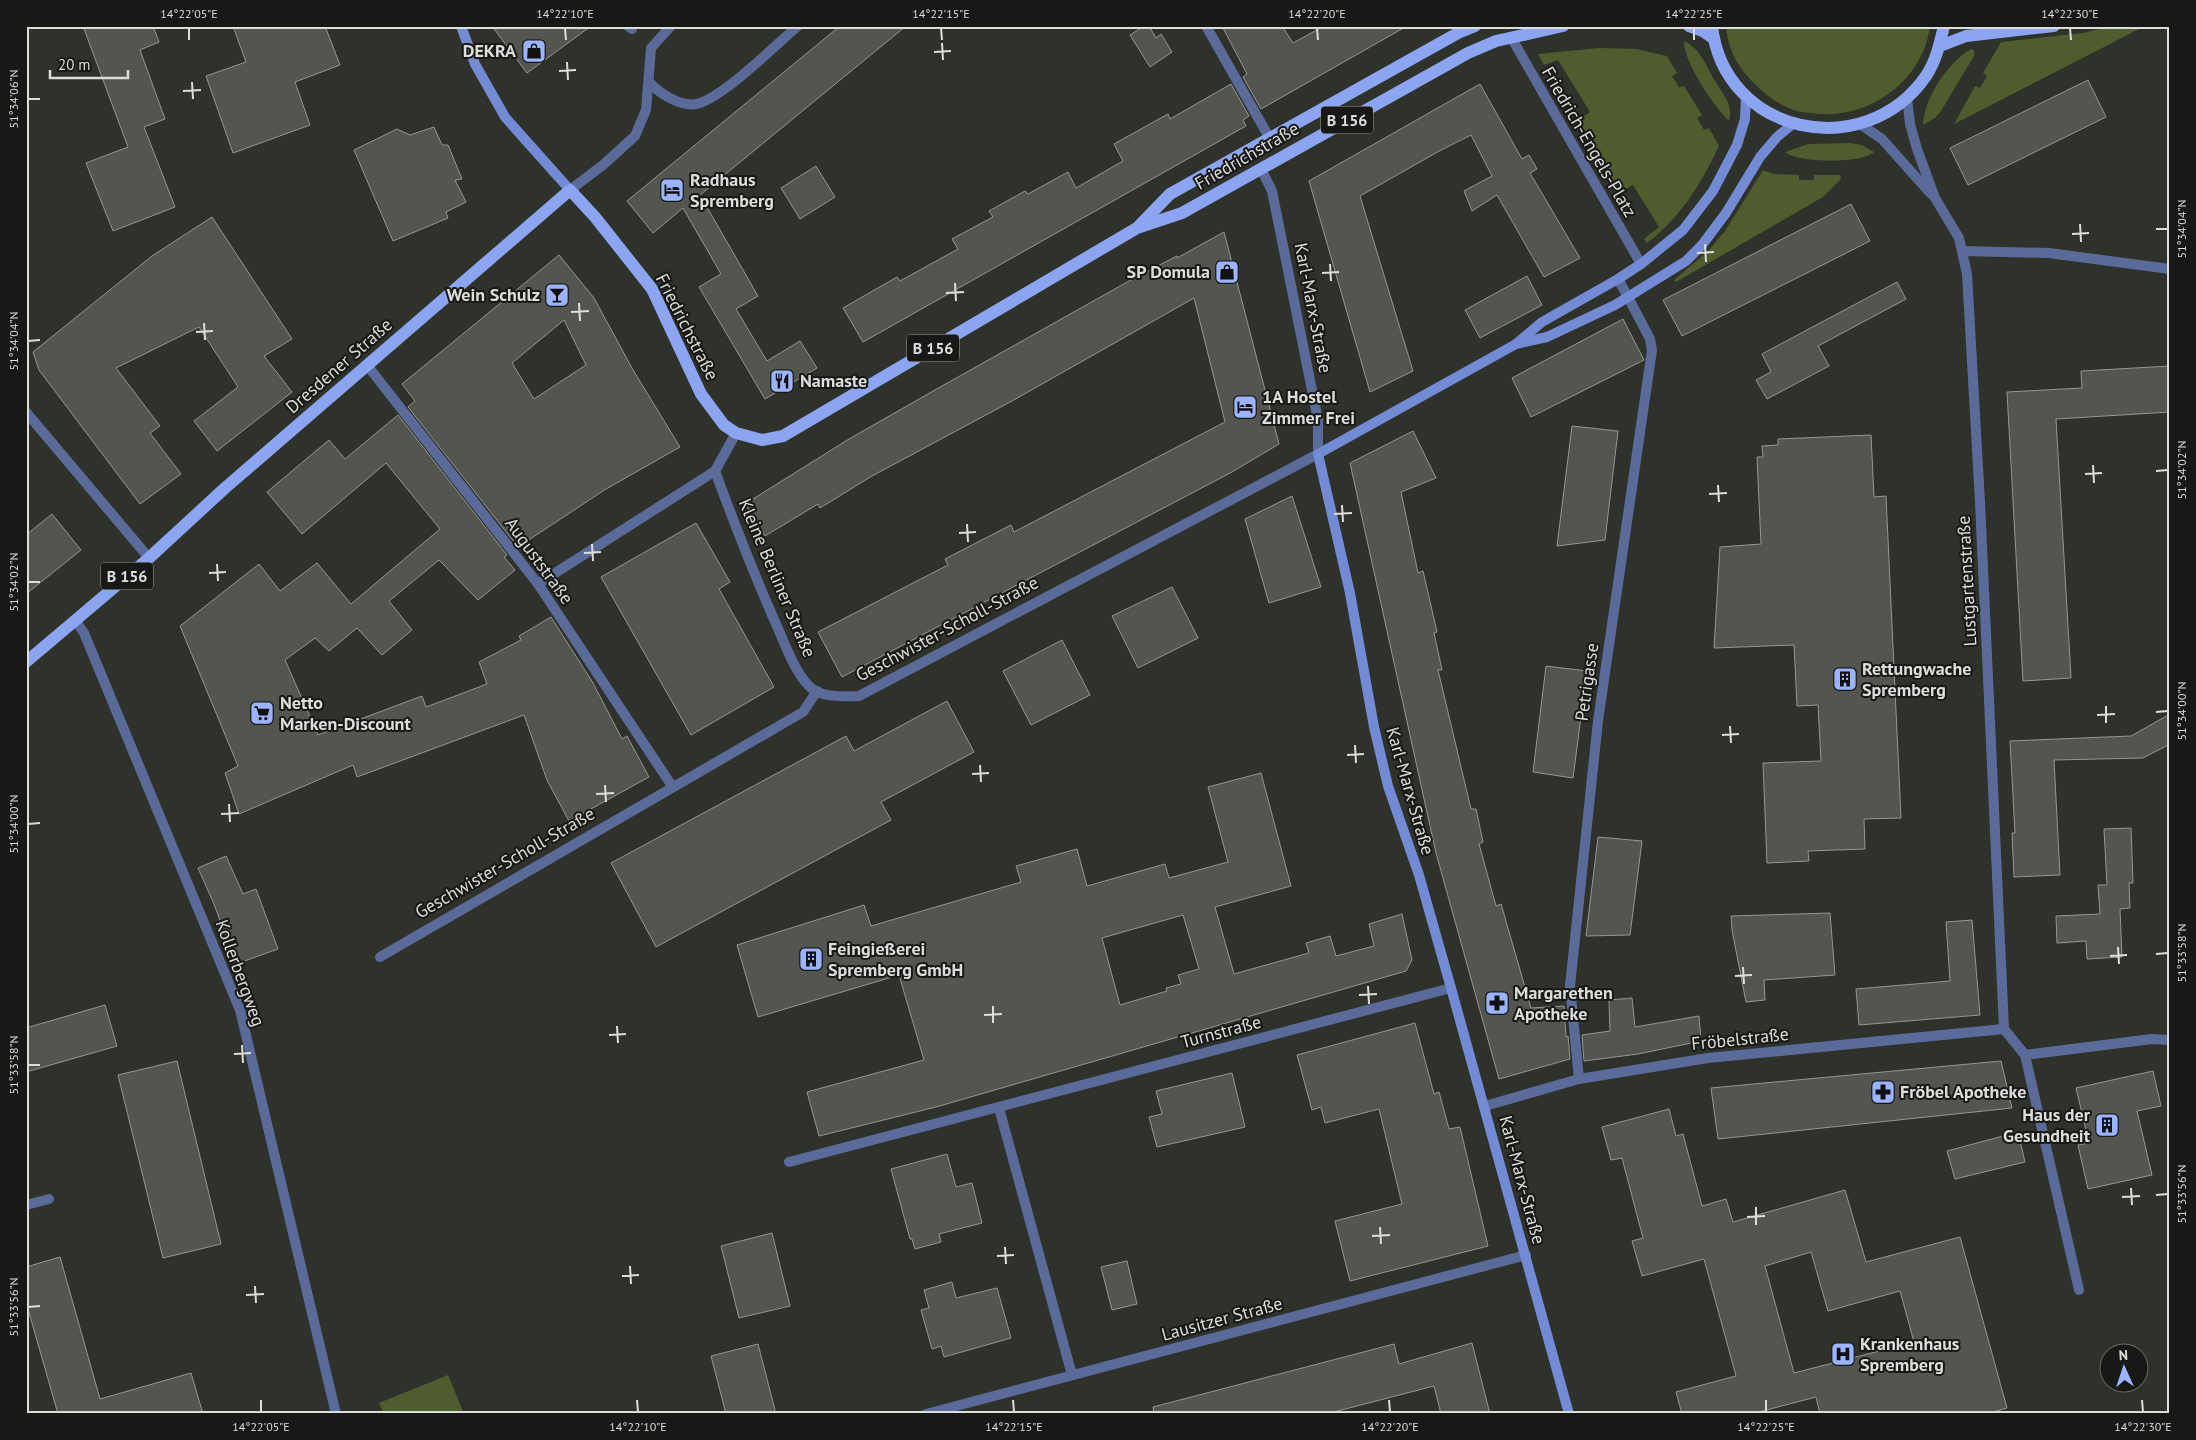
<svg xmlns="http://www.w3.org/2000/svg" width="2196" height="1440" viewBox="0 0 2196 1440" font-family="'PT Sans',sans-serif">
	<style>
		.green { fill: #4f5c2d }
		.building { fill: #53554f; stroke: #959791; fill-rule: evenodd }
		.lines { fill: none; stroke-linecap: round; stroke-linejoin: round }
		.service { stroke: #5b6b99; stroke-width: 10 }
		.minor { stroke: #5b6b99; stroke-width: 10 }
		.secondary { stroke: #738bd4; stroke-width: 10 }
		.primary { stroke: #8ca5f1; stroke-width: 12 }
		.ticks { fill: none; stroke: #dddedb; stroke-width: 2 }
		.labels { text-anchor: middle; stroke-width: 4; stroke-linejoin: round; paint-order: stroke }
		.shield { fill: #181816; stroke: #a2a3a0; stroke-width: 1 }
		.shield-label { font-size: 16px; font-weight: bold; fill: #dddedb }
		.poi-label { font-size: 18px; font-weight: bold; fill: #dddedb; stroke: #181816; text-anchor: start }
		.street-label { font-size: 18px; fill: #dddedb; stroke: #181816 }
		.neatline { fill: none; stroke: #dddedb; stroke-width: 2 }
		.ticks-label { font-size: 12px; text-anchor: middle; fill: #dddedb }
	</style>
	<rect width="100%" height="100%" fill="#2f312b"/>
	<g class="green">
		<path d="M1726 26H1930C1923 83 1865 122 1810 113 1804 112 1797 112 1791 109 1774 102 1761 91 1749 78 1736 64 1727 45 1726 26Z"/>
		<polygon points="2111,26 2145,26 1954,124 1975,86 1980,88 1987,76 1983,73 2001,42 2083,33"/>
		<path d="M1684 41C1701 49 1706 66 1715 81 1722 93 1734 105 1729 121 1713 105 1684 63 1684 41Z"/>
		<path d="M1599 48 1636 49 1667 56 1677 73 1672 76 1679 87 1684 86 1702 115 1697 118 1704 130 1709 128 1719 146C1701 184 1680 218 1647 243L1644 239 1659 227 1633 185 1617 194 1576 122 1590 112 1558 60 1544 65 1538 54Z"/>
		<path d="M1971 49 1974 50V56L1941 111 1935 118 1923 125C1924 98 1948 62 1971 49Z"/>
		<path d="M1850 143 1862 145 1874 152C1862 164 1798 163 1785 152L1808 144Z"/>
		<polygon points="1763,170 1773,174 1799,175 1799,180 1814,180 1814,175 1840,175 1841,179 1823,197 1676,282 1674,280 1708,251 1725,231"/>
		<polygon points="448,1375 464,1414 384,1414 379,1403"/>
	</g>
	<g class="building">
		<polygon points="83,26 153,26 159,42 140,50 165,119 144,127 175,207 113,231 86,163 128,147"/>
		<polygon points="233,26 325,26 340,65 295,82 310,125 233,153 206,76 246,62"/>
		<polygon points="492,26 591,26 527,73"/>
		<polygon points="840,26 906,26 700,195 758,296 736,309 767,361 800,341 817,368 765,399 699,287 721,274 683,208 653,233 627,201"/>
		<polygon points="1144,26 1149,26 1156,38 1161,34 1172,52 1150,67 1130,35"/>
		<polygon points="1222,26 1282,26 1293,43 1324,26 1407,26 1261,109 1243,77 1247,74"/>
		<polygon points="2088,80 2106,117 1968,185 1950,148"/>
		<polygon points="1231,84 1249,116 1243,120 1246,126 863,342 843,308 897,277 900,281 958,249 952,239 993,217 989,211 1025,191 1028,194 1068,172 1076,188 1123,161 1114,144 1168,114 1170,119"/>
		<polygon points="1480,84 1522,159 1529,155 1537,169 1530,173 1580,258 1544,277 1497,195 1472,211 1464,191 1492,176 1471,135 1441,150 1360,196 1413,371 1370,392 1309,181"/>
		<polygon points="434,127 442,145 448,145 462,179 455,180 466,202 446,212 448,218 393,241 354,150 397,129 410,135"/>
		<polygon points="816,166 835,197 800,219 781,188"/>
		<polygon points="1851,204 1870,241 1682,336 1663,300"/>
		<polygon points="212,217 292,339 264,356 292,392 217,451 194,421 238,387 199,327 116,368 160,426 150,433 181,474 140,504 39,370 33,352 152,256"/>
		<polygon points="1224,232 1279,444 1232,472 842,677 818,632 948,565 945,559 1011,525 1014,532 1225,422 1194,298 1012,401 872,476 820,508 818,504 765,536 745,504 849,439 942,386 1138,276 1177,256 1177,258"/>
		<path d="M559 255 594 298 633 370 680 447 606 489 518 547 408 407 415 401 402 384ZM564 320 586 365 534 399 512 363Z"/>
		<polygon points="1527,276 1542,305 1480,338 1465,310"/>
		<polygon points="1897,282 1906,299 1818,346 1829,366 1767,399 1756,380 1771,372 1762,354"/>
		<polygon points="1623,319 1644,360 1531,417 1512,378"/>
		<polygon points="2170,366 2170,412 2056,419 2071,678 2023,681 2007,392 2082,388 2081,371"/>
		<polygon points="398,415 507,555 504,557 515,570 478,600 439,560 389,601 412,630 382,655 357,628 329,651 315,638 285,660 318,735 422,696 426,707 487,684 479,662 521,640 519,636 551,617 593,683 622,739 627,736 649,777 569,821 547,780 524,715 357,777 353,765 239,814 225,773 238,766 180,626 259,564 280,591 317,563 351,604 440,529 386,463 302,534 267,492 329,440 345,459"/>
		<polygon points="1572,426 1618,431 1605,540 1557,546"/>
		<polygon points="1413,431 1436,478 1401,492 1418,573 1423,571 1437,632 1434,633 1442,670 1438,670 1471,809 1476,809 1483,842 1479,844 1496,906 1501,904 1531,1008 1564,1006 1566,1037 1568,1036 1570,1059 1499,1079 1436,853 1350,463"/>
		<polygon points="1871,435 1874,497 1886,496 1901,818 1864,819 1865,849 1808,851 1809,861 1767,863 1763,763 1821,761 1818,705 1797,706 1794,645 1714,648 1720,547 1761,544 1757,457 1763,457 1762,446 1778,445 1778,439"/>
		<polygon points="1292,496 1321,587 1269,603 1245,519"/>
		<polygon points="52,514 81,550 26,594 26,535"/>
		<polygon points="696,523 730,582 719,589 774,687 691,735 601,577"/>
		<polygon points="1172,587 1198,638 1138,668 1112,616"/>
		<polygon points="1062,640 1090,695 1031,725 1003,671"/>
		<polygon points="1546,666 1587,671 1573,778 1533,772"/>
		<polygon points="947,701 974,752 881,802 891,820 656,947 611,863 846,736 854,751"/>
		<polygon points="2170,714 2170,744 2143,758 2054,760 2060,875 2014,877 2012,833 2015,833 2010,741 2131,736"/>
		<path d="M1261 773 1291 886 1215 907 1234 974 1309 953 1306 943 1330 936 1336 956 1374 946 1369 924 1402 914 1412 960 1406 971 936 1107 819 1136 807 1092 924 1060 899 975 758 1017 737 945 864 905 871 926 1021 882 1016 866 1077 849 1087 886 1165 864 1169 878 1228 862 1208 787ZM1183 915 1199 969 1178 975 1181 984 1166 988 1167 991 1120 1005 1102 938Z"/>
		<polygon points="2131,828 2133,883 2129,883 2130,908 2120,909 2122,957 2087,959 2086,941 2057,943 2056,916 2100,914 2098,885 2107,885 2104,829"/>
		<polygon points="1598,837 1642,841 1630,935 1586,936"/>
		<polygon points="226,856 243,894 256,889 278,949 236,964 214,904 198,868"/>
		<polygon points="1830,913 1835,975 1764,980 1765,1000 1746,1002 1732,930 1731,916"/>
		<polygon points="1972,920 1980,1015 1859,1025 1856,989 1950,981 1946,922"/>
		<polygon points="1632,998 1635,1027 1699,1016 1701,1041 1638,1054 1584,1061 1582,1035 1610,1031 1609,1000"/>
		<polygon points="105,1005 117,1046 26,1072 26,1028"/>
		<polygon points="1415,1023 1434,1094 1439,1092 1449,1129 1460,1127 1488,1246 1350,1281 1335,1221 1402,1204 1379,1109 1325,1123 1321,1107 1312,1110 1297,1055"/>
		<polygon points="177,1061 221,1244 163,1258 118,1075"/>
		<polygon points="2001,1061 2012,1108 1718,1139 1711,1088"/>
		<polygon points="2153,1071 2161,1106 2137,1111 2152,1175 2088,1189 2078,1145 2089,1143 2076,1088"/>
		<polygon points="1232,1073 1245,1127 1157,1147 1149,1117 1162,1114 1156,1091"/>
		<path d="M1669 1109 1676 1136 1683 1134 1702 1206 1726 1199 1733 1222 1845 1190 1866 1262 1960 1237 2007 1408 1986 1414H1820L1816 1397 1751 1414H1682L1676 1392 1736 1376 1704 1259 1642 1276 1632 1241 1643 1238 1622 1158 1611 1160 1602 1127ZM1811 1252 1828 1311 1900 1291 1914 1342 1794 1373 1765 1266Z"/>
		<polygon points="2018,1132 2025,1162 1955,1179 1947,1151"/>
		<polygon points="947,1154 956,1187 972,1183 982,1223 939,1234 941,1242 915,1249 912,1239 910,1239 891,1169"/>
		<polygon points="772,1233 790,1306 739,1318 721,1246"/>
		<polygon points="60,1257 100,1399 191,1373 203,1414 58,1414 26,1302 26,1267"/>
		<polygon points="1127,1261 1137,1304 1112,1310 1101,1267"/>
		<polygon points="952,1282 956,1298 997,1288 1011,1338 944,1357 941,1346 932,1349 921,1310 929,1308 924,1290"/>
		<polygon points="1472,1343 1490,1414 1441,1414 1434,1386 1326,1414 1154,1414 1153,1407 1394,1344 1399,1364"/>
		<polygon points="758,1344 776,1414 726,1414 711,1356"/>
	</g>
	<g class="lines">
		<g class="service">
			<polyline points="628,26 632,29"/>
			<polyline points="1618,279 1628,297"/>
			<polyline points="2004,1029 2025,1055 2079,1290"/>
			<polyline points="2025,1055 2152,1039 2170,1040"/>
			<polyline points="26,1205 49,1199"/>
		</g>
		<g class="minor">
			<polyline points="1206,26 1269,137"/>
			<polyline points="1511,37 1641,264"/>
			<path d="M649 82C660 94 683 109 700 103 729 92 773 47 798 26"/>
			<polyline points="1860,124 1882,139 1931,194"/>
			<polyline points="570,190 603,165 635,136 646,110 651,48 671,26"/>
			<polyline points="1962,251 2049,253 2170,269"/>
			<polyline points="367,365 538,584 672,786"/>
			<polyline points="26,412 149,558"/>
			<path d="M715 471C734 523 754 574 776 624 784 642 795 672 808 685 821 699 843 696 859 696L1318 454V420L1272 191 1261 169"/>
			<polyline points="538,584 715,471 736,433"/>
			<polyline points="75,620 84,633 240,1010 336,1414"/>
			<polyline points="380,957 803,712 817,691"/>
			<polyline points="1579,1079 1570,986 1598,721 1652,350 1650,339 1628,297"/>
			<polyline points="1485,1106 1579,1079 1708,1058 2004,1029 1980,502 1967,274 1959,238 1935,198 1917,149 1910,124 1907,98"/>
			<polyline points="999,1108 1072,1375"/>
			<polyline points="789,1162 1451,988"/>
			<polyline points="926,1414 1526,1255"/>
		</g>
		<g class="secondary">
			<polyline points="461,26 475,64 505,117 570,190"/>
			<polyline points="1516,344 1547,337 1615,305 1686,261 1702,245 1726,213 1760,157 1777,137 1794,123"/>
			<polyline points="1569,1414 1451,988 1419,875 1388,786 1374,727 1350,593 1318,454 1516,344 1542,322 1618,279 1641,264 1683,230 1713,191 1737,145 1745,119 1746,96"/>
		</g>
		<g class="primary">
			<polyline points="1689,26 1703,31 1713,38"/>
			<path d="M1712 26C1724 135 1865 164 1926 76 1936 61 1940 43 1944 26"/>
			<polyline points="1940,46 1966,36 2054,26"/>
			<polyline points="1139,226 1170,194 1458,33 1475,26"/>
			<polyline points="26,662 149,558 225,488 570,190 595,217 652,289 701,394 724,425 736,433 762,440 783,436 1137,228 1182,213 1468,53 1496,41 1563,26"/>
		</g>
	</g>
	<path class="ticks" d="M189 28V40M565 28 566 40M941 28 942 40M1317 28 1318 40M1694 28V40M2070 28 2071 40M942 43 943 60M934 52 951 51M567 62 568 80M559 71 576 70M192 82 193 99M183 91 201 90M28 99H40M2080 224 2081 242M2156 229H2168M2072 234 2089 233M1705 244 1706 262M1697 253 1714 252M1330 264 1331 281M1322 273 1339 272M955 283 956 301M946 293 964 292M579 303 580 321M571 312 589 311M204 323 205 340M196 332 213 331M28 341 40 340M2093 465 2094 483M2156 471 2168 470M2085 474 2102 473M1718 485 1719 502M1709 494 1727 493M1342 505 1343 522M1334 514 1352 513M967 524 968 542M959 533 976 532M592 544 593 561M584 553 601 552M217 564 218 581M209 573 226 572M28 582H40M2106 706V723M2156 712 2168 711M2097 715 2115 714M1730 726 1731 743M1722 735 1739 734M1355 745 1356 763M1347 755 1364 754M980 765 981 782M972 774 989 773M605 785 606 802M596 794 614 793M229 804 230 822M221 814 239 813M28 824 40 823M2118 947 2119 964M2156 954 2168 953M2110 956 2127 955M1743 967 1744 984M1735 976 1752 975M1368 986 1369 1004M1359 995 1377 994M993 1006V1023M984 1015 1002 1014M617 1026 618 1043M609 1035 626 1034M242 1045 243 1063M234 1054 251 1053M28 1065H40M2131 1188 2132 1205M2156 1195 2168 1194M2122 1197 2140 1196M1756 1207V1225M1747 1217 1765 1216M1380 1227 1381 1244M1372 1236 1390 1235M1005 1247 1006 1264M997 1256 1014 1255M630 1266 631 1284M622 1276 639 1275M255 1286 256 1303M246 1295 264 1294M28 1307 40 1306M261 1400V1412M637 1400 638 1412M1013 1400 1014 1412M1389 1400 1390 1412M1766 1400V1412M2142 1400 2143 1412"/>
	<defs>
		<g id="shop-square" transform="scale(1.25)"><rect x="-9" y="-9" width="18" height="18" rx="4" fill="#9cb4fd" stroke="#181816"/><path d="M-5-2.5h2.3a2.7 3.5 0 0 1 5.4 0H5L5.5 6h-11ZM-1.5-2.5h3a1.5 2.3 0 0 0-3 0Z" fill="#111"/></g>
		<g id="hotel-square" transform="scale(1.25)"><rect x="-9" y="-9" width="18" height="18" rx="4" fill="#9cb4fd" stroke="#181816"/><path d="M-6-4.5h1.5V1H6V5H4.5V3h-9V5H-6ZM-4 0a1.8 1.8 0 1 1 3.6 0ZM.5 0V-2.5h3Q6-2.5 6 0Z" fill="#111"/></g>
		<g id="bar-square" transform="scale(1.25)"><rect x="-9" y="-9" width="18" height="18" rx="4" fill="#9cb4fd" stroke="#181816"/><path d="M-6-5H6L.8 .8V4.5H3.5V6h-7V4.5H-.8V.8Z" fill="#111"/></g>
		<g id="restaurant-square" transform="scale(1.25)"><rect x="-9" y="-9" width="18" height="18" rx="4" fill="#9cb4fd" stroke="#181816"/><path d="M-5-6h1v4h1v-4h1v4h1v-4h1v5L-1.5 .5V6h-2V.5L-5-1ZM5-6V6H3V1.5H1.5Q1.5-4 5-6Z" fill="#111"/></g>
		<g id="building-square" transform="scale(1.25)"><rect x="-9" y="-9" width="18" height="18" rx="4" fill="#9cb4fd" stroke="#181816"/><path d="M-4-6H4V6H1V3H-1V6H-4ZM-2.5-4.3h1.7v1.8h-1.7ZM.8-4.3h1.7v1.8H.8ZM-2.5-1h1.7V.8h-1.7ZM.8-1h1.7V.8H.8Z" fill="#111"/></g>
		<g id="supermarket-square" transform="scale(1.25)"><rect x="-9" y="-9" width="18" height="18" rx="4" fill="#9cb4fd" stroke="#181816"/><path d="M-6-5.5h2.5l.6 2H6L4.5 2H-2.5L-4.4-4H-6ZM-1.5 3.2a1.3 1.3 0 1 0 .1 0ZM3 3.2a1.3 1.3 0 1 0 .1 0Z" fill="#111"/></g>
		<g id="pharmacy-square" transform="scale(1.25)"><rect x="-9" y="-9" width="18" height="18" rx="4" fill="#9cb4fd" stroke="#181816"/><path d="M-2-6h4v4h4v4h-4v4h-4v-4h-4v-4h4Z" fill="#111"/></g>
		<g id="hospital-square" transform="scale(1.25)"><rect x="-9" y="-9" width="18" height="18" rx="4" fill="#9cb4fd" stroke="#181816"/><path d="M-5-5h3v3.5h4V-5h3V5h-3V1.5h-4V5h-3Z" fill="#111"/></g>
	</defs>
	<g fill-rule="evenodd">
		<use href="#shop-square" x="534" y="51"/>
		<use href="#hotel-square" x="672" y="190"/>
		<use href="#shop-square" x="1227" y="272"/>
		<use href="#bar-square" x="557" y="295"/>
		<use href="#restaurant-square" x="782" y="381"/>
		<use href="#hotel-square" x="1245" y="407"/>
		<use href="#building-square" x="1845" y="679"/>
		<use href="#supermarket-square" x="262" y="713"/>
		<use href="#building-square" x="811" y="959"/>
		<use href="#pharmacy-square" x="1497" y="1003"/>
		<use href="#pharmacy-square" x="1883" y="1092"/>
		<use href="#building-square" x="2107" y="1125"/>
		<use href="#hospital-square" x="1843" y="1354"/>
	</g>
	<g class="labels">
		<g class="shield">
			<rect x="1321" y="106.5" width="52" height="27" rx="4"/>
			<rect x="907" y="334.5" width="52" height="27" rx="4"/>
			<rect x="101" y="562.5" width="52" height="27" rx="4"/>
		</g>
		<g class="shield-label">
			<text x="1347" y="126">B 156</text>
			<text x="933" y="354">B 156</text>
			<text x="127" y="582">B 156</text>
		</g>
		<g class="poi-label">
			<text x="516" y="57" text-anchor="end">DEKRA</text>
			<text x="690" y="186">Radhaus<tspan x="690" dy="21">Spremberg</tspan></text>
			<text x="1210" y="278" text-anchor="end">SP Domula</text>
			<text x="540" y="301" text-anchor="end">Wein Schulz</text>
			<text x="800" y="387">Namaste</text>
			<text x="1262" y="403">1A Hostel<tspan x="1262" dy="21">Zimmer Frei</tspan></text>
			<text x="1862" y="675">Rettungwache<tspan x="1862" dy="21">Spremberg</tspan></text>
			<text x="280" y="709">Netto<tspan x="280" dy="21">Marken-Discount</tspan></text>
			<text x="828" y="955">Feingießerei<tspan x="828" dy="21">Spremberg GmbH</tspan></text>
			<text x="1514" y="999">Margarethen<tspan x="1514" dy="21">Apotheke</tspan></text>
			<text x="1900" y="1098">Fröbel Apotheke</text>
			<text x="2090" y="1121" text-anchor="end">Haus der<tspan x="2090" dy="21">Gesundheit</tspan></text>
			<text x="1860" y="1350">Krankenhaus<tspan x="1860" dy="21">Spremberg</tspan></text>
		</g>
		<g class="street-label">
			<text transform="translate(1589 142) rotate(60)" y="6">Friedrich-Engels-Platz</text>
			<text transform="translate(1247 156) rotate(-30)" y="6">Friedrichstraße</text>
			<text transform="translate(1313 308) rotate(79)" y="6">Karl-Marx-Straße</text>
			<text transform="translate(687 327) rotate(63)" y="6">Friedrichstraße</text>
			<text transform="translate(339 366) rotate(-41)" y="6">Dresdener Straße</text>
			<text transform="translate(539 561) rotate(54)" y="6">Auguststraße</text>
			<text transform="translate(777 578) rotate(67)" y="6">Kleine Berliner Straße</text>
			<text transform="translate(1967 581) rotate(-93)" y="6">Lustgartenstraße</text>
			<text transform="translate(947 629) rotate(-28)" y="6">Geschwister-Scholl-Straße</text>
			<text transform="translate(1587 682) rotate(-82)" y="6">Petrigasse</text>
			<text transform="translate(1410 791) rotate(74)" y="6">Karl-Marx-Straße</text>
			<text transform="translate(505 863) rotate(-30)" y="6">Geschwister-Scholl-Straße</text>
			<text transform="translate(240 973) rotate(70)" y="6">Kollerbergweg</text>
			<text transform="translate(1221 1032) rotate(-15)" y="6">Turnstraße</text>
			<text transform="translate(1740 1039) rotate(-6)" y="6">Fröbelstraße</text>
			<text transform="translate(1522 1180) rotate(75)" y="6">Karl-Marx-Straße</text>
			<text transform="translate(1222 1319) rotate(-15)" y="6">Lausitzer Straße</text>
		</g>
	</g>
	<rect width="2196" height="1440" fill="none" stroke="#181816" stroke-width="55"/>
	<g transform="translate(2124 1368) rotate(357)"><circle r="24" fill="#181816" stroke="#676765"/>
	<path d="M0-4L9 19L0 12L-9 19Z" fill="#9cb4fd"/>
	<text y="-8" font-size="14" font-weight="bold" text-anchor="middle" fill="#dddedb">N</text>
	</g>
	<path d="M50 70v8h78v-8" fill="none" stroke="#dddedb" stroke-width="2.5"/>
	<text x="58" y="70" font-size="15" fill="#dddedb" stroke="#181816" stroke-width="4" paint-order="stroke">20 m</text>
	<rect x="28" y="28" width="2140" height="1384" class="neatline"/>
	<g class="ticks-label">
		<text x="189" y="18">14°22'05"E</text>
		<text x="565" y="18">14°22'10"E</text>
		<text x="941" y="18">14°22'15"E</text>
		<text x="1317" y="18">14°22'20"E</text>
		<text x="1694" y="18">14°22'25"E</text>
		<text x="2070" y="18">14°22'30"E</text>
		<text transform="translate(14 99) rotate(-90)" y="4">51°34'06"N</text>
		<text transform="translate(2182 229) rotate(-90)" y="4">51°34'04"N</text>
		<text transform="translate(14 341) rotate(-90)" y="4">51°34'04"N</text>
		<text transform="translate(2182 470) rotate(-90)" y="4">51°34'02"N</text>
		<text transform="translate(14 582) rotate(-90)" y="4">51°34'02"N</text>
		<text transform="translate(2182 711) rotate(-90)" y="4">51°34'00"N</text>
		<text transform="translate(14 824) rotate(-90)" y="4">51°34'00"N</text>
		<text transform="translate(2182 953) rotate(-90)" y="4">51°33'58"N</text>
		<text transform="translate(14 1065) rotate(-90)" y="4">51°33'58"N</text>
		<text transform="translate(2182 1194) rotate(-90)" y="4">51°33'56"N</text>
		<text transform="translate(14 1307) rotate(-90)" y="4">51°33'56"N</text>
		<text x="261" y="1431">14°22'05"E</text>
		<text x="638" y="1431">14°22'10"E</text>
		<text x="1014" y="1431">14°22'15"E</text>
		<text x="1390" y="1431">14°22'20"E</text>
		<text x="1766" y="1431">14°22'25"E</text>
		<text x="2143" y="1431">14°22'30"E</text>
	</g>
</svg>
